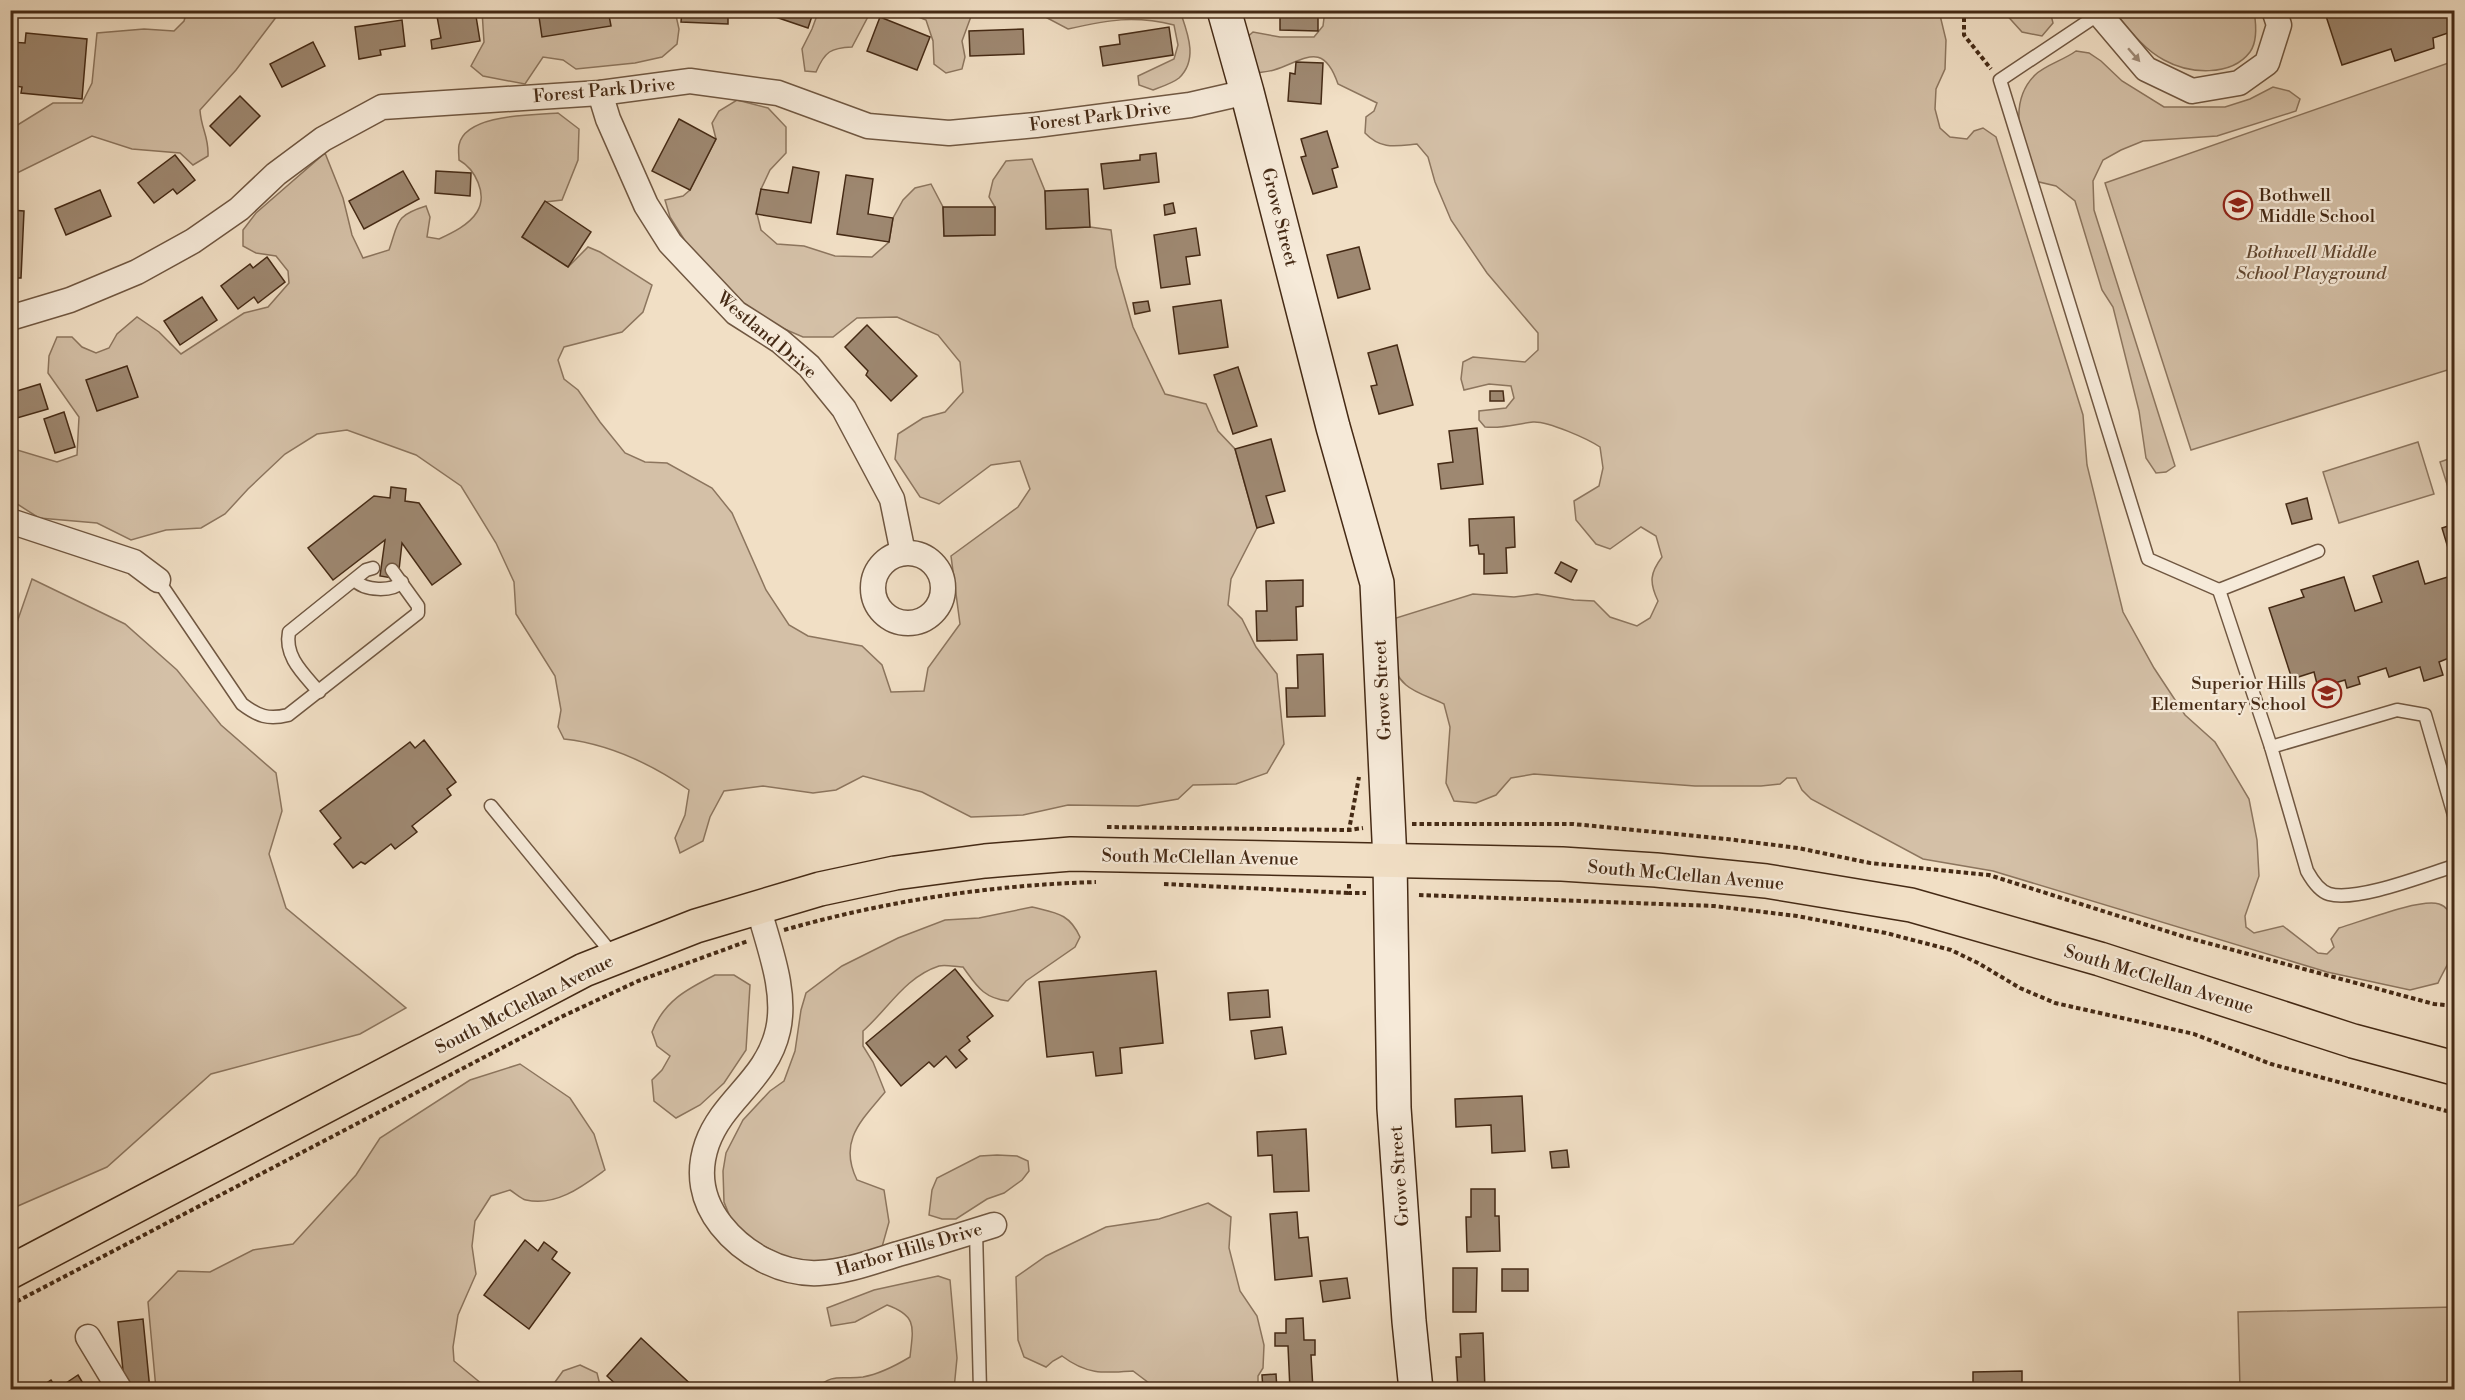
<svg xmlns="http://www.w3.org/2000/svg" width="2465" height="1400" viewBox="0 0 2465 1400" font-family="'Libre Bodoni',serif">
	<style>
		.green { fill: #d4c0a7; stroke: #8c755e; stroke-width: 1.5 }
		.building { fill: #9e8871; stroke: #452a15; stroke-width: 1.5 }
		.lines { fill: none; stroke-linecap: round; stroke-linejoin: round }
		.service-casing { stroke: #705741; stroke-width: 15 }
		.minor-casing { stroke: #705741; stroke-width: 27 }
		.secondary-casing { stroke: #452a15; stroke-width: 36 }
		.primary-casing { stroke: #452a15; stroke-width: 36 }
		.path { stroke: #452a15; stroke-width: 4; stroke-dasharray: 4.5 3; stroke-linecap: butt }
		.service { stroke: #f6ead9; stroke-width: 12 }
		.minor { stroke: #f6ead9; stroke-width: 24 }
		.secondary { stroke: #f6ead9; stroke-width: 33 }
		.primary { stroke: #f1dfc5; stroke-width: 33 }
		.oneway { fill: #9e8a77 }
		.labels { text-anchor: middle; stroke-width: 4.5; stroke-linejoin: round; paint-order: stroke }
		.street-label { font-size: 18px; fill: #452a15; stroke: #f6ead9 }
		.poi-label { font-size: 18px; fill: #452a15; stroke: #f6ead9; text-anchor: start }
		.park-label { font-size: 18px; font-style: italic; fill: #624832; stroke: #f6ead9 }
	</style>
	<rect width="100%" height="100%" fill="#f1dfc5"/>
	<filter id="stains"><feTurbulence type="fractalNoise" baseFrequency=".00333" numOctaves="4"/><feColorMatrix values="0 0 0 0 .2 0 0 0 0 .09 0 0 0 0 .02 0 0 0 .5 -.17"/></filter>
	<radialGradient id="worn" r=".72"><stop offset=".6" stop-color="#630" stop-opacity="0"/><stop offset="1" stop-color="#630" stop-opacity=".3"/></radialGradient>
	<g class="green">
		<path d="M819 10 871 11 852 47C831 48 825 51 816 72L805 71 802 49 812 29Z"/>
		<path d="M1325 10 1939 11 1946 40 1945 69 1936 89 1935 109 1940 128 1950 137 1967 139 1974 131 1983 128 1996 137 2083 415 2087 465 2123 612 2154 668 2185 715 2215 742 2249 799 2257 840 2259 876 2245 916 2246 927 2254 933 2283 926 2318 953 2327 954 2334 947 2331 939 2339 928C2360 922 2420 898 2439 904 2455 909 2458 935 2454 949 2451 960 2443 972 2438 983L2410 990 2327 972 1993 871 1923 859 1811 799 1802 790 1796 778H1787L1780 784 1761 786H1695L1534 774 1511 778 1496 795 1476 803 1454 801 1446 783 1450 727 1444 704C1432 698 1415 693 1406 685 1386 668 1392 640 1396 618L1473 594 1514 597 1537 594 1574 600 1594 601 1610 617 1637 626 1650 618 1658 601C1649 582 1650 573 1662 557L1656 536 1641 527 1610 549 1596 544 1576 520 1574 501 1599 486 1603 468 1600 447C1588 439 1548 421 1533 422 1516 424 1502 429 1485 427L1479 420V411L1506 408 1514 398 1511 386 1489 384 1464 390 1461 379 1463 362 1473 357 1525 362 1538 350V333L1487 273 1451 220 1435 182 1428 157 1417 144C1396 146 1381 150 1365 133L1366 117 1374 111 1377 103 1338 84C1323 40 1305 60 1274 70 1268 72 1261 72 1255 73L1244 40 1253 32 1280 37H1314L1323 26Z"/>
		<path d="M187 11H302L277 16 236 70 200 110C201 129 209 136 208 156L193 165 180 153 132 149 92 136 11 176V129L53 103H82L92 83 97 33 144 29 174 31 184 21Z"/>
		<polygon points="482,11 675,11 679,29 677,44 662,57 635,63 576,69 563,60 543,57 525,84 483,76 471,66 484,42"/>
		<polygon points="904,11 973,11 962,41 965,57 962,69 946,73 934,64 933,41 926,20"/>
		<path d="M1034 11H1180C1187 32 1199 59 1179 78 1173 83 1161 87 1153 90L1139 85 1138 76 1174 59 1178 45 1174 25C1133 15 1109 20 1068 29Z"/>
		<polygon points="2003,11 2050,11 2053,23 2042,36 2022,32"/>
		<path d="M2114 11H2254C2256 23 2258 41 2250 52 2231 77 2189 74 2164 60 2143 49 2129 29 2114 11Z"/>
		<path d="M2076 51 2089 53 2101 61 2122 81 2164 107H2225L2250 99 2273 87 2289 91 2300 99 2296 111 2217 136 2143 141 2121 150 2103 160 2093 181 2094 210 2175 466 2166 472 2156 473 2146 458 2139 411 2113 307 2102 290 2075 201 2056 186 2035 181C2024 147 2005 105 2035 75 2045 65 2064 60 2076 51Z"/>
		<polygon points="2454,61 2454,368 2191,450 2105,183"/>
		<path d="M737 100 768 108 786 127V153L770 170 761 189 757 214 761 230 777 244 804 246 835 256 872 257 889 242 893 218 903 200 915 188 931 184 943 207 944 236 994 235 995 207 989 197 993 180 1006 161 1032 159 1045 191 1047 229 1090 227 1111 230 1116 267 1133 327 1165 394 1206 404 1218 431 1235 449 1257 528 1231 579 1228 605 1242 619 1256 647 1277 674 1284 744 1267 773 1236 784 1193 785 1178 799 1138 806 1068 805 1023 815 971 817 922 792 863 776 836 790 813 793 763 786 724 791 710 817 703 841 680 853 675 838 685 815 689 790C650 763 610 744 564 739L558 727 561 710 555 676 516 614 514 582 496 543 461 486 416 455 347 430 317 434 285 454 248 489 225 514 201 528 166 530 131 540 97 523 39 518 11 500V450L14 449 57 462 77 455 79 417 48 373 49 356 57 337H72L82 347 96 353 109 348 117 334 137 317 159 332 181 354 244 313 268 307 289 283 288 271 276 256 256 253 243 246V230L256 213 325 153 343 198 352 235 363 258 389 250C399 222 394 216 426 206L430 217 427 237 439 239C452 233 469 225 477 212 488 194 475 169 459 160 459 155 458 150 459 145 465 114 533 115 558 113L579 129 578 160 562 200 545 202 522 237 568 267 588 247 600 252 652 285 643 312 622 332 564 347 558 360 564 379 578 390 600 422 625 453 645 462 667 463 712 488 732 513 766 590 789 625 808 636 862 646 882 665 891 692 924 691 928 668 960 624 951 556 1018 507 1030 489 1020 461 991 465 939 504 920 497 895 459 898 434 923 418 945 412 963 392 960 362 938 335 897 317 857 318 833 337H803L761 319 724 293 687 244 670 217 665 200 683 196 690 190 716 139 712 123 719 111Z"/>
		<polygon points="2418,442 2434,494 2339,523 2323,472"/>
		<polygon points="2454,457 2454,500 2452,500 2440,462"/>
		<polygon points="32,579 125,624 177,670 221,725 276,773 282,811 269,854 286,908 406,1008 360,1034 211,1074 107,1167 11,1209 11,699 14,631"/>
		<path d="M1032 907C1056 913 1069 913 1080 937L1075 947 1026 981 1008 1001C983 998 977 986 963 967 956 967 945 964 939 966 905 977 888 1009 863 1031V1046L873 1062 885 1092C861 1121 838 1141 857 1180L884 1190 889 1222 882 1247 843 1258 811 1262 783 1256 756 1242 732 1222 724 1202 723 1171 726 1153 743 1120 770 1091 784 1081 795 1051 801 1010 806 993 842 966 898 938 945 920 979 918Z"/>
		<path d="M715 975H734L750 985 746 1050 724 1083 700 1105 676 1118 654 1101 652 1080 662 1070 670 1056 657 1046 652 1032C664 1001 687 989 715 975Z"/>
		<path d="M520 1064 570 1098 594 1134 605 1170C583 1186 556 1207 526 1200 521 1199 515 1193 510 1190L491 1196 475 1221 472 1246 476 1274 458 1315 453 1347 454 1361 488 1389H156L148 1302 178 1271 210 1272 253 1250 293 1244 356 1175 380 1138 470 1080Z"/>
		<polygon points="997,1155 1017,1156 1028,1161 1029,1171 1022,1180 1004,1193 987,1199 956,1219 942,1219 929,1215 932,1190 937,1178 980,1156"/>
		<path d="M1208 1203 1231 1217 1229 1248 1240 1291 1257 1316 1264 1345 1263 1368 1258 1376V1389H1157L1133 1371C1104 1373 1087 1375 1062 1356L1053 1361 1046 1367 1024 1357 1018 1340 1016 1277 1046 1256 1106 1227 1159 1219Z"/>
		<path d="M938 1276 950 1280 957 1358 954 1389H815C834 1372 841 1380 863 1377 880 1374 895 1366 910 1357 913 1328 918 1316 887 1305L855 1322 831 1326 827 1308 874 1290Z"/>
		<polygon points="2454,1307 2454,1389 2240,1389 2238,1312"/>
		<polygon points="580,1365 597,1373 601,1389 550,1389 563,1371"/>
	</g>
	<g class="building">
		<polygon points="475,10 480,41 432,49 431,40 441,38 436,11"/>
		<polygon points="538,10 608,10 611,26 542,37"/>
		<polygon points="682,10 728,10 728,24 681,22"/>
		<polygon points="755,10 814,10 808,28"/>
		<polygon points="1280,10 1318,10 1318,31 1280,30"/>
		<polygon points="2324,10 2454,10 2454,31 2433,38 2434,48 2395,61 2391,49 2342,65"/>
		<polygon points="880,17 930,37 917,70 867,51"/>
		<polygon points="402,20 405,46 380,50 381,55 359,59 355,27"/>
		<polygon points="1169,27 1173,55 1103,66 1100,47 1120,44 1119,35"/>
		<polygon points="1023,29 1024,54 970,56 969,31"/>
		<polygon points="26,33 87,39 82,99 21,93 22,87 10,85 10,42 25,43"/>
		<polygon points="313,42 325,66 282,87 270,64"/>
		<polygon points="1296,62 1323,63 1321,104 1288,101 1290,73 1295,74"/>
		<polygon points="240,96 260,116 230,146 210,126"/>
		<polygon points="679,119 716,139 690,190 652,171"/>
		<polygon points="1327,131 1338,167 1332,169 1337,187 1313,194 1301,157 1306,156 1301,139"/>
		<polygon points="1156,153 1159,182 1104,189 1101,164 1140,160 1140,155"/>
		<polygon points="175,155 195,180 177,194 173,189 154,203 138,183"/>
		<polygon points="793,167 819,172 811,223 756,214 761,189 788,193"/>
		<polygon points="403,171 419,199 364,229 349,201"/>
		<polygon points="436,171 471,173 470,196 435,193"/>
		<polygon points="846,175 873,179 868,214 893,218 889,242 837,234"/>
		<polygon points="1088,189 1090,227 1046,229 1045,191"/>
		<polygon points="100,190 111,216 66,235 55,209"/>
		<polygon points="545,201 591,232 568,267 522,237"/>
		<polygon points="1173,203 1175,213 1165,215 1164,205"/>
		<polygon points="943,207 995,207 995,235 944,236"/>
		<polygon points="10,210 24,211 21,278 10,278"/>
		<polygon points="1196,228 1200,255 1186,257 1190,284 1161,288 1154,235"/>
		<polygon points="1359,247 1370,289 1338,298 1327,255"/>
		<polygon points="267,257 285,282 258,303 254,297 238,309 221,286 250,264 253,268"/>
		<polygon points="202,297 217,320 180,345 164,321"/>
		<polygon points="1221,300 1228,347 1179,354 1173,307"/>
		<polygon points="1148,301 1150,311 1135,314 1133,303"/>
		<polygon points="867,325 917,376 891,401 866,375 868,371 845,347"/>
		<polygon points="1397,345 1413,405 1379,414 1371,386 1377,385 1368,353"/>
		<polygon points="127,366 138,397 97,411 86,380"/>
		<polygon points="1238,367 1257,426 1233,434 1214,375"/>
		<polygon points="40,384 48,409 10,420 10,393"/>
		<polygon points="1490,391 1503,391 1504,401 1490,401"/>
		<polygon points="64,412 75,447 55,453 44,419"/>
		<polygon points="1477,428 1483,484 1441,489 1438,464 1453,462 1449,431"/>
		<polygon points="1271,439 1285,491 1266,496 1274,523 1257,528 1235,449"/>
		<polygon points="391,487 406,489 405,501 419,503 461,564 432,585 402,543 398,579 380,576 385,540 333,580 308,548 374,496 390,498"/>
		<polygon points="2307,498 2312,519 2292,524 2286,504"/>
		<polygon points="1514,517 1515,547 1506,548 1507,573 1484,574 1484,554 1479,554 1478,545 1470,546 1469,519"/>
		<polygon points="2454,524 2454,568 2442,528"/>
		<polygon points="2418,561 2425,584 2454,575 2454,656 2439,662 2443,675 2424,681 2420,667 2389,677 2386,668 2358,677 2360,684 2347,688 2345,680 2318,688 2314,672 2292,679 2269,608 2304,597 2301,590 2344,577 2355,611 2382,602 2373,576"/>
		<polygon points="1561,562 1577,570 1571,582 1555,573"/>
		<polygon points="1303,580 1303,606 1296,607 1297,640 1257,641 1256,611 1267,611 1266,581"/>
		<polygon points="1323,654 1325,716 1287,717 1286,688 1298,688 1297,655"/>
		<polygon points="424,740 456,782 447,789 451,795 412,826 417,832 395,849 391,844 365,864 361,862 353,868 334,844 341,838 320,811 410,742 415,748"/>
		<polygon points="955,969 993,1016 967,1037 970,1041 959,1050 967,1059 956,1068 946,1056 934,1067 929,1062 901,1086 866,1043"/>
		<polygon points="1156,971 1163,1043 1120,1048 1122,1073 1096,1076 1093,1052 1047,1057 1039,982"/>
		<polygon points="1268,990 1270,1017 1230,1020 1228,993"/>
		<polygon points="1282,1027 1286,1054 1255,1059 1251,1031"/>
		<polygon points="1522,1096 1525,1151 1492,1153 1491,1125 1456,1127 1455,1099"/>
		<polygon points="1306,1129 1309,1191 1274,1192 1272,1155 1258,1156 1257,1132"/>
		<polygon points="1567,1150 1569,1167 1552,1168 1550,1152"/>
		<polygon points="1471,1189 1495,1189 1495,1216 1499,1216 1500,1251 1467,1252 1466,1217 1471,1217"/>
		<polygon points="1297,1212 1299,1238 1308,1237 1312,1276 1275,1280 1270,1214"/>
		<polygon points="525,1240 538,1251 544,1242 557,1252 552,1259 570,1273 529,1329 484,1295"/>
		<polygon points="1453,1268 1477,1268 1476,1312 1453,1312"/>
		<rect x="1502" y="1269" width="26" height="22"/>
		<polygon points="1347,1278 1350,1298 1323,1302 1320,1281"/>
		<polygon points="1303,1318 1304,1340 1315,1340 1315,1355 1311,1355 1313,1390 1290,1390 1288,1346 1275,1346 1275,1333 1286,1333 1286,1319"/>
		<polygon points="143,1319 150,1390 125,1390 118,1322"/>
		<polygon points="1483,1333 1485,1390 1458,1390 1456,1357 1461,1357 1460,1334"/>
		<polygon points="641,1338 697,1390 622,1390 607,1376"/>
		<polygon points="2022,1371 2022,1390 1973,1390 1973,1372"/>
		<polygon points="1276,1374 1277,1390 1263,1390 1262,1375"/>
		<polygon points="78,1375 87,1390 36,1390 51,1380 57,1389"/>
		<polygon points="2074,1385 2112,1388 2111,1390 2074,1390"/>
	</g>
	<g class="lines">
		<g class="service-casing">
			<g id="service">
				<polyline points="2099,14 2000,80 2148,559 2219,590"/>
				<path d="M158 580 242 704C258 716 268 720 288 715L418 613V606L392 570"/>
				<path d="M355 580C364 591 392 592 402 582"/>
				<path d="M319 692C304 674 284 657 289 632L366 570 373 568"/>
				<polyline points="2271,747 2219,590 2318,551"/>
				<polyline points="491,806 614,956"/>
				<path d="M2454 815 2425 715 2397 710 2271 747 2307 871C2312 880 2319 891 2329 894 2357 902 2425 875 2454 866"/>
				<polyline points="976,1231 980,1390"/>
			</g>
		</g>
		<g class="minor-casing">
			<g id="minor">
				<polyline points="2096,10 2146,69 2192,91 2239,83 2267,63 2279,25 2274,10"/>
				<polyline points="600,93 608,119 646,205 670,243 736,313 780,341 809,366 844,409 892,499 903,553"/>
				<polyline points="10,318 70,300 137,272 193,241 239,209 276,174 323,139 382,107 600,93 690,81 778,93 868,126 949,133 1036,125 1190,105 1247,92"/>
				<polyline points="10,521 134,562 158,580"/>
				<circle cx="908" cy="588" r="35"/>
				<path d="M758 906C768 945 787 990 778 1030 767 1080 723 1099 707 1144 697 1173 702 1201 721 1225 743 1253 781 1275 819 1273 846 1272 872 1262 898 1254 930 1245 962 1235 994 1225"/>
				<polyline points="88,1337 120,1390"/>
			</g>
		</g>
		<g class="secondary-casing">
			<polyline id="secondary" points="1224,10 1247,92 1333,427 1377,583 1390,861 1394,1108 1409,1321 1416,1390"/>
		</g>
		<g class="primary-casing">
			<polyline id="primary" points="10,1272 584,970 696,926 820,889 895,873 985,861 1071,854 1562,864 1656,870 1766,881 1911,905 2100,959 2353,1041 2454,1068"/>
		</g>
		<g class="path">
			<polyline points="1964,10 1964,35 1991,69"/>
			<polyline points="1412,824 1573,824 1727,839 1798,848 1870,863 1989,875 2185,937 2434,1004 2454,1006"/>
			<polyline points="1107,827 1349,830 1359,777"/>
			<polyline points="1349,832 1349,830 1363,828"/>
			<polyline points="1164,884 1349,893"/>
			<polyline points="1349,884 1349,893 1366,893"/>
			<polyline points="1419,895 1714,906 1797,916 1886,933 1951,950 1978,963 2020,988 2055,1003 2194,1034 2271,1064 2454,1113"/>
			<path d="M784 930C886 901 990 885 1096 882"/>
			<polyline points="10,1305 561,1017 638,981 748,941"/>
		</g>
		<use href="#service" class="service"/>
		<use href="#minor" class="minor"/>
		<use href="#secondary" class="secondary"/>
		<use href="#primary" class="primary"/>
	</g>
	<defs><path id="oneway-solid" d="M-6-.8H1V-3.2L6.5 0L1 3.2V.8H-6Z" transform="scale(1.5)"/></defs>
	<use class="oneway" href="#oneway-solid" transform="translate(2134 55) rotate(49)"/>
	<defs>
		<g id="school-ring" transform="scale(1.5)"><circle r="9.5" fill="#f6ead9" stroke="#8f2418" stroke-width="1.5"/><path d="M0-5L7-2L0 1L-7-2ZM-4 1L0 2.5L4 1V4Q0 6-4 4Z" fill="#8f2418"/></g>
	</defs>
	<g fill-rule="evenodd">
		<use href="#school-ring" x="2238" y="205"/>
		<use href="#school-ring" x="2327" y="693"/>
	</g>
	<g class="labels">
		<g class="street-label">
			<text transform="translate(604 90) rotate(-5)" y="6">Forest Park Drive</text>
			<text transform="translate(1100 116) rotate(-7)" y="6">Forest Park Drive</text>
			<text transform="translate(1280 217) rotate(76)" y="6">Grove Street</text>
			<text transform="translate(767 335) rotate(40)" y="6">Westland Drive</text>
			<text transform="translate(1382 690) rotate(-93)" y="6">Grove Street</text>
			<text transform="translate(1200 857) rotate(1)" y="6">South McClellan Avenue</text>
			<text transform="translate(1686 875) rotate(5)" y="6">South McClellan Avenue</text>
			<text transform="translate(2159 979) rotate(17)" y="6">South McClellan Avenue</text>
			<text transform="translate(524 1004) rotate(-27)" y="6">South McClellan Avenue</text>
			<text transform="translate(1399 1176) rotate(-94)" y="6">Grove Street</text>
			<text transform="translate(909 1249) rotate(-16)" y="6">Harbor Hills Drive</text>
		</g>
		<g class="poi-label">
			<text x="2259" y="201">Bothwell<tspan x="2259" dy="21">Middle School</tspan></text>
			<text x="2306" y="689" text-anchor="end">Superior Hills<tspan x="2306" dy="21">Elementary School</tspan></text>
		</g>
		<g class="park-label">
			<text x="2311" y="258">Bothwell Middle<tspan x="2311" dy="21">School Playground</tspan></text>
		</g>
	</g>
	<rect width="2465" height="1400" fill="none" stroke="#f1dfc5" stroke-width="36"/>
	<rect x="12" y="12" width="2441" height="1376" fill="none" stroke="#452a15" stroke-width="3"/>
	<rect x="18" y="18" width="2429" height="1364" fill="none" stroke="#452a15" stroke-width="1.5"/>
	<rect width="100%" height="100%" filter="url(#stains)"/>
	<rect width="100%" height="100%" fill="url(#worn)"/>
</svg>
